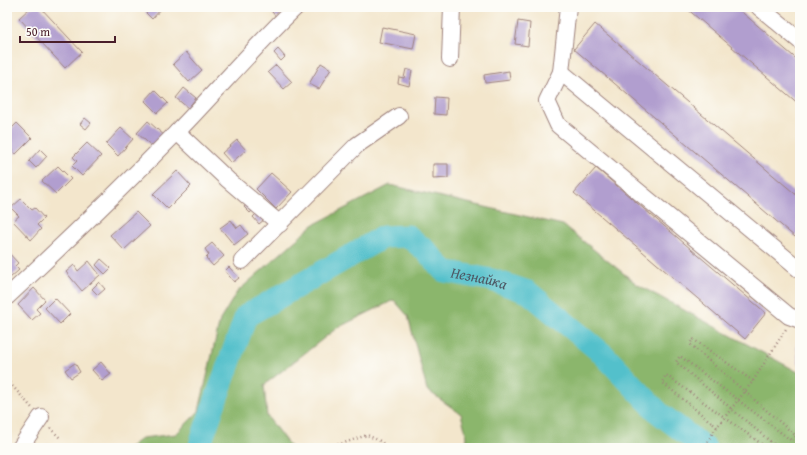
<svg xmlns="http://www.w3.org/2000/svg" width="807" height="455" viewBox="0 0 807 455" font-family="'Gentium Book Plus',serif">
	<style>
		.forest { fill: #8bb66c; stroke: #6a6a4c }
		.water { fill: #52c0cb; stroke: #4e707b }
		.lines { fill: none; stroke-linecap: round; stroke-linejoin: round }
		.river { stroke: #52c0cb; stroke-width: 23 }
		.building { fill: #b19ecf }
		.minor-casing { stroke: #9e827c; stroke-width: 18 }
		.path { stroke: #9e827c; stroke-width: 2.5; stroke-dasharray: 1 3; stroke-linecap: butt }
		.minor { stroke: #fff; stroke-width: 16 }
		.labels { text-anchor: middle; stroke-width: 3; stroke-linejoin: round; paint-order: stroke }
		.water-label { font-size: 15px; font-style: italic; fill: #4d5763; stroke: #fdfcf7 }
	</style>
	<rect width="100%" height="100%" fill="#fdfcf7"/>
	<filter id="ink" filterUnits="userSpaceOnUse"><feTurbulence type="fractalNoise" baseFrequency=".025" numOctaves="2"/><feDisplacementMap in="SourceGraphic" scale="8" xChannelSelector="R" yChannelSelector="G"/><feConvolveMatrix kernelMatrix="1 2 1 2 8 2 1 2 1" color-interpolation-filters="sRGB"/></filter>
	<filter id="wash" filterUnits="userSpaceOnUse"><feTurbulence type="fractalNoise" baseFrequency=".012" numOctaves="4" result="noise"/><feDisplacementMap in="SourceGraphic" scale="16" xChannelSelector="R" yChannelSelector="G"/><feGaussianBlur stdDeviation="0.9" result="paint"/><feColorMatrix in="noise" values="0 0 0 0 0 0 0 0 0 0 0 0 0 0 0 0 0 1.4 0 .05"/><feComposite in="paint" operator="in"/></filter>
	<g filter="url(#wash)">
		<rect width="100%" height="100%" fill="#f3e6cc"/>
		<polygon class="forest" points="390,185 563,225 638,285 800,373 800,448 465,448 467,437 461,414 427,390 408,316 394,300 337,328 264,385 267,416 291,448 129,448 142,438 176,434 199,411 220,320 237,292 313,225"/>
		<polygon class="water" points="194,441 201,441 207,448 185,448"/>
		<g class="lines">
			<path class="river" id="s1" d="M200 448 201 441 246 316 383 237 408 236 427 252 444 271 492 280 528 292 603 354 659 413 705 448"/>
		</g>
		<g id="blocks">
			<g class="building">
				<polygon points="31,7 40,7 82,52 65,68 19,18"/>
				<polygon points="150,7 163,7 152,19 145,12"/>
				<polygon points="268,7 276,7 282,14 277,18"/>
				<polygon points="685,7 736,7 800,62 800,105"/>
				<polygon points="518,21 530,23 528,46 515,44"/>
				<polygon points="595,24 800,198 800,232 795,237 574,49"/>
				<polygon points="382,27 416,34 413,49 379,42"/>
				<polygon points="278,49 285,57 281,61 274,53"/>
				<polygon points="186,52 202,70 189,82 173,64"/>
				<polygon points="321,63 331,69 319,89 309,84"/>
				<polygon points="276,65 292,82 284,89 268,72"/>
				<polygon points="406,69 412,71 409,86 398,83 399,77 404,78"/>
				<polygon points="509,71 510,80 485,83 484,75"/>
				<polygon points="184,88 196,98 188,108 176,98"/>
				<polygon points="155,90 168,103 157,113 145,101"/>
				<polygon points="435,97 447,98 446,115 434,114"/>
				<polygon points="85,118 91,123 86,129 80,124"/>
				<polygon points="148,121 166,137 155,149 137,133"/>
				<polygon points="17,123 32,138 16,154 7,146 7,133"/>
				<polygon points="121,128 133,139 118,156 106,144"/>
				<polygon points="237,140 246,150 231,163 222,153"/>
				<polygon points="87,143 101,156 82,176 72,166 77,161 73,157"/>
				<polygon points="40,149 47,156 36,168 29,161"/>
				<polygon points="433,164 448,164 448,178 433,179"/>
				<polygon points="58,166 71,179 56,194 42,181"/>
				<polygon points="596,168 766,313 745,339 574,193"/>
				<polygon points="177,171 191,186 168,209 153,194"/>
				<polygon points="271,173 292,192 276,209 256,189"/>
				<polygon points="21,199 32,210 35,208 44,218 37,225 41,229 31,240 13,221 19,216 11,208"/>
				<polygon points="248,202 255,208 250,213 244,207"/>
				<polygon points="259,211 265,219 259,224 253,217"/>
				<polygon points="136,212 150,226 124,250 110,235"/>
				<polygon points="231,220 237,228 241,225 248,234 234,245 220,228"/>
				<polygon points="212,243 224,256 213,266 206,258 209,255 205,249"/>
				<polygon points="7,251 18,263 15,266 19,270 10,278 7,275"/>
				<polygon points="101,259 111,268 105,274 96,265"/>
				<polygon points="89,261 100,275 82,291 66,272 74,265 78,271"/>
				<polygon points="229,267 239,278 234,282 225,271"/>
				<polygon points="99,282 105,289 98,295 92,289"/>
				<polygon points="34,288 45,300 36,309 40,313 32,320 18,305"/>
				<polygon points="55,298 70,314 60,324 45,308"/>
				<polygon points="800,343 800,368 799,368 796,344"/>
				<polygon points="101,362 111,374 102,381 92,370"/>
				<polygon points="75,363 80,372 71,378 65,370"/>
				<polygon points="47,444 53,448 44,448"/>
			</g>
		</g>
	</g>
	<g filter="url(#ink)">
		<use href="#blocks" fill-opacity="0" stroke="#9e827c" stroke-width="1"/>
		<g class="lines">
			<g class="minor-casing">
				<g id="minor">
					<polyline points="759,7 800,41"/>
					<polyline points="450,59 452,7"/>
					<polyline points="561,72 568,7"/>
					<polyline points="177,132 228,180 280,224"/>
					<polyline points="242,261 357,145 399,116"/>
					<polyline points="800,270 561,72 547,101 558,125 789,316 800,320"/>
					<path d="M7 297C65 243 122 188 177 132 217 91 254 47 296 7"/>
					<polyline points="20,448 41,417"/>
				</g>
			</g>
			<g class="path">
				<polyline points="7,380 32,408"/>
				<polyline points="753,381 693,339 690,344 796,436 792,441 680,356 676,362 778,448"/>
				<polyline points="717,427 662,382 666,375 767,448"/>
				<polyline points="50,428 61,439"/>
				<polyline points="322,448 344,443 367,435 380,441 389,448"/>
				<polyline points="703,448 717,427 753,381 786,329"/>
			</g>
			<use href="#minor" class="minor"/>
		</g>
	</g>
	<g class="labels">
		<g class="water-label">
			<text dy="5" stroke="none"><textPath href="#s1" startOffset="409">Незнайка</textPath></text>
		</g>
	</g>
	<rect width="807" height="455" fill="none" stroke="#fdfcf7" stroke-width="24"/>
	<path d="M20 36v6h95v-6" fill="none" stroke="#4a1f2b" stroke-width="2"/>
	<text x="26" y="36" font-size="12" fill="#4a1f2b" stroke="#fdfcf7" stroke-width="3" paint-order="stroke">50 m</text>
</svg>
